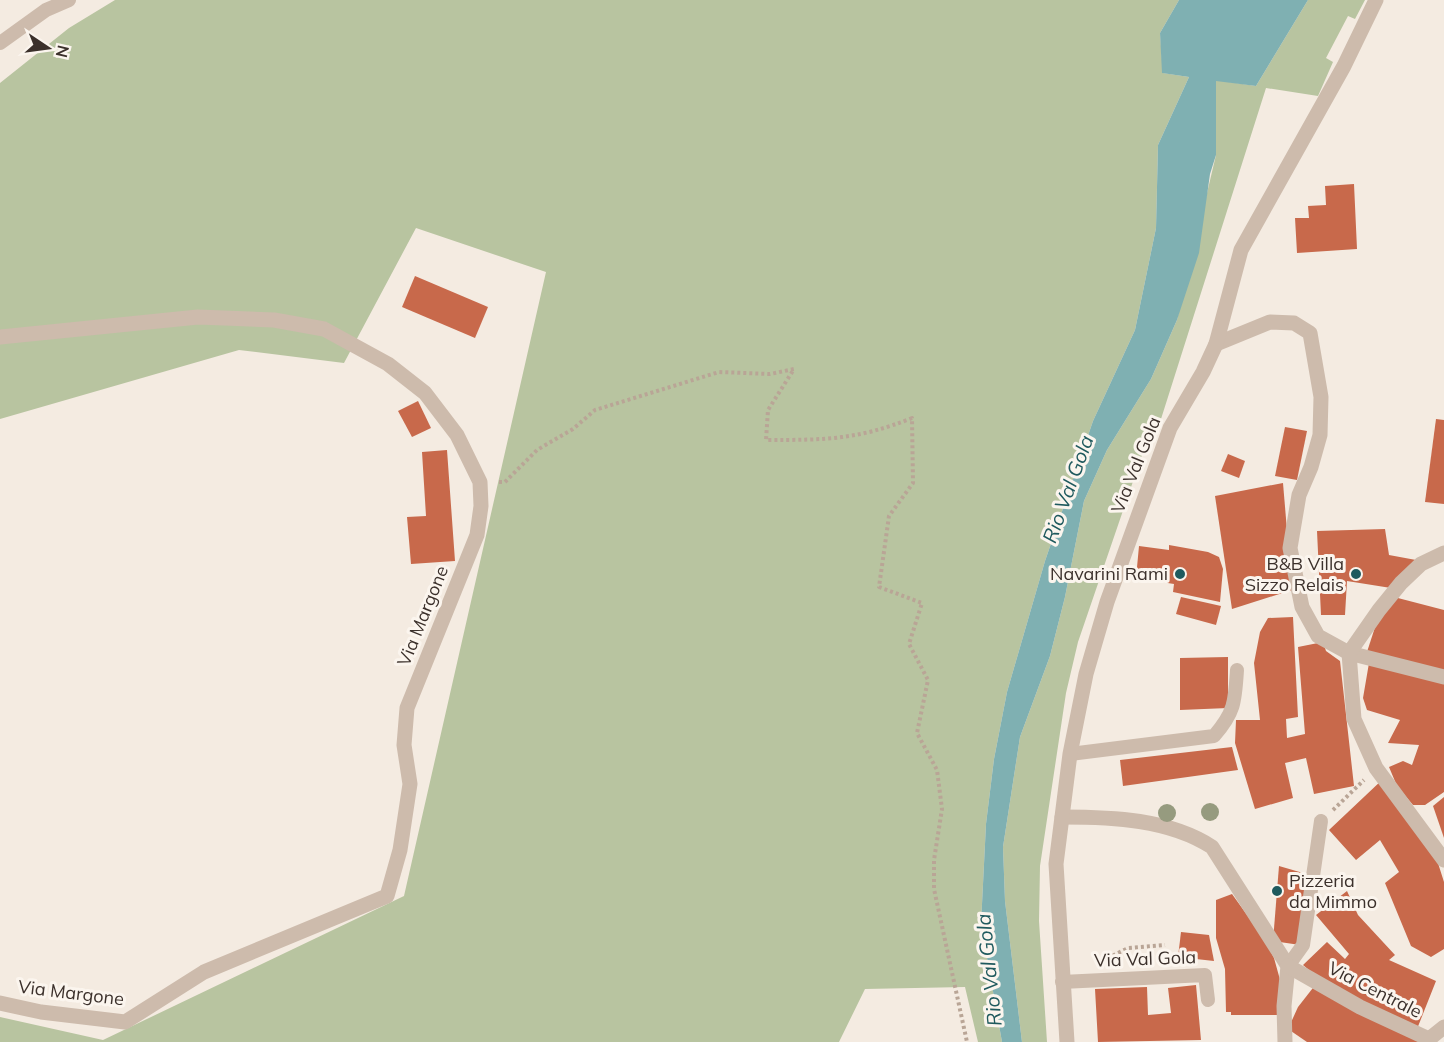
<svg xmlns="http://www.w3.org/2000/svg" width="1444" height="1042" viewBox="0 0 1444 1042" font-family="Mulish,sans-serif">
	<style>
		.green { fill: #b8c4a0 }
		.water { fill: #7fb0b2 }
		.building { fill: #c8694b }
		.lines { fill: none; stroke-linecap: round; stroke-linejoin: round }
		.path { stroke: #b9a596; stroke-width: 4; stroke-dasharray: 3 3; stroke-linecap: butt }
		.service { stroke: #cdbbac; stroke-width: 14 }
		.minor { stroke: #cdbbac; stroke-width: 15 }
		.tree { fill: #969b7f }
		.poi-dot { fill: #1f5a5e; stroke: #fbf5ee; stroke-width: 2 }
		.labels { text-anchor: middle; stroke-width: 6; stroke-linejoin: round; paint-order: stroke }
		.street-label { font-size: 18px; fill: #3b302b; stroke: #fbf5ee }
		.poi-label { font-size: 18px; fill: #3b302b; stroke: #fbf5ee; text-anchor: end }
		.water-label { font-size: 20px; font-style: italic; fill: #1f5a5e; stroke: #fbf5ee }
	</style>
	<rect width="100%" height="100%" fill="#f4ebe1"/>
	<g class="green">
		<polygon points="115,0 1179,0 1160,33 1163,73 1189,77 1158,145 1156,228 1135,330 1093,421 1045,561 1007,692 994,759 986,824 981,924 1002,1042 978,1042 965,987 865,989 839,1042 0,1042 0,1017 103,1040 404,896 546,272 416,228 344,363 239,350 0,419 0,83 69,28"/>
		<polygon points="1308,0 1365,0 1355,19 1348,16 1326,58 1333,62 1318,96 1266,88 1161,419 1153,423 1078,642 1066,693 1040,866 1039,921 1047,1042 1022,1042 1005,901 1003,847 1020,737 1050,656 1065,597 1084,501 1107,450 1151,379 1177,320 1216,155 1216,80 1256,86"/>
	</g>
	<polygon class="water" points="1179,0 1308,0 1256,86 1216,81 1216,155 1210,174 1199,253 1177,320 1151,379 1107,450 1084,501 1065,597 1050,656 1020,737 1003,847 1005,901 1022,1042 1002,1042 981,924 986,824 994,759 1007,692 1045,561 1093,421 1135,330 1156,228 1158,145 1189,77 1162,73 1160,33"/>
	<g class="building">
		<polygon points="1354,184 1357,249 1297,253 1295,218 1309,218 1308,206 1326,205 1325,186"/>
		<polygon points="415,276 488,307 475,338 402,307"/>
		<polygon points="418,401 431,428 412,437 398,411"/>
		<polygon points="1436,419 1444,420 1444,504 1425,502"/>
		<polygon points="1285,427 1307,431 1297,480 1275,476"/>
		<polygon points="447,450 455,561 411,564 407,517 426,516 422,452"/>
		<polygon points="1228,454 1245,461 1239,478 1221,471"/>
		<polygon points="1283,483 1292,590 1232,609 1215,496"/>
		<polygon points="1385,529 1389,555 1416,560 1391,588 1347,581 1345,615 1321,615 1317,531"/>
		<polygon points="1169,545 1208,552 1219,557 1223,569 1220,602 1173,592 1174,584 1136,578 1139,546 1169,550"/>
		<polygon points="1181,597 1221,606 1216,625 1176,614"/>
		<polygon points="1394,597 1444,610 1444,675 1366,655 1379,615"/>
		<polygon points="1293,617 1298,717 1286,719 1287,738 1305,734 1298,647 1323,642 1326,651 1340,661 1354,786 1314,794 1306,758 1285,763 1293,798 1255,809 1235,743 1236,720 1260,720 1254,663 1260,632 1268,618"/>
		<polygon points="1228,657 1228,708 1180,710 1180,658"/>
		<polygon points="1369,663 1444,684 1444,792 1425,805 1413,805 1397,786 1389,767 1403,761 1412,765 1419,745 1388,743 1400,720 1367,710 1363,698"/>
		<polygon points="1232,747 1238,770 1123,786 1120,760"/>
		<polygon points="1383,779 1437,860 1444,882 1444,949 1431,957 1411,946 1385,883 1399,872 1380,840 1356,860 1329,830"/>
		<polygon points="1444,797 1444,838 1433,806"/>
		<polygon points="1279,866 1310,875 1300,945 1273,941"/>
		<polygon points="1347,891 1358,915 1395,955 1389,960 1436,981 1417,1029 1322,981 1303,965 1327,942 1345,959 1349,954 1316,915"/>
		<polygon points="1232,894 1265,940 1274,958 1282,987 1282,1015 1231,1015 1231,1012 1226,1012 1225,969 1216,938 1216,900"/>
		<polygon points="1181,932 1209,935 1214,961 1178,957"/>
		<polygon points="1316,984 1424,1042 1307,1042 1288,1029 1298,1007"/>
		<polygon points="1196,985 1201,1040 1098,1042 1095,989 1147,987 1148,1015 1171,1013 1168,988"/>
	</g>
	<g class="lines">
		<g class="path">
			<path d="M499 482H505L537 450 573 429 595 410 719 372 770 374 794 369 768 410 766 440C825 440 857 440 912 418L913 483 889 516 879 587 922 603 909 644 928 680 917 733 937 770 942 809 934 860V889L967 1042"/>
			<polyline points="1333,810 1364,780"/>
			<polyline points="1102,961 1128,948 1165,945"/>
		</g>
		<g class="service">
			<polyline points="0,43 46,10 69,0"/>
			<path d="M1070 754 1214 736C1235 712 1235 701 1237 670"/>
			<polyline points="1288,966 1303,945 1321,821"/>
			<polyline points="1062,982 1205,975 1208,1000"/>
		</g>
		<g class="minor">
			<polyline points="0,337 198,317 274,320 324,329 388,364 425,393 457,435 480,482 481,506 477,535 407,708 404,745 410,784 400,850 387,896 204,972 125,1022 41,1012 0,1003"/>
			<polyline points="1216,344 1270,322 1294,323 1310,333 1321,397 1320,435 1311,467 1299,495 1290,548 1302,607 1318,636 1349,653 1444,677"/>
			<polyline points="1444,553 1421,564 1401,583 1379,610 1349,653 1354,719 1376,768 1444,860"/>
			<path d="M1062 817C1112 817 1169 819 1212 847L1288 966 1284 1006 1285 1042"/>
			<polyline points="1288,966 1360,1007 1429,1039 1444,1027"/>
			<polyline points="1067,1042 1056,864 1070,754 1086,674 1107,602 1170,428 1203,372 1216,344 1241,250 1344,66 1376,0"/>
		</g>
	</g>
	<g class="tree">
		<circle cx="1210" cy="812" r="9"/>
		<circle cx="1167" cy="813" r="9"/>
	</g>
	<g class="poi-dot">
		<circle cx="1180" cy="574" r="6"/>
		<circle cx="1356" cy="574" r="6"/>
		<circle cx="1277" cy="891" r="6"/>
	</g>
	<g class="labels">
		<g class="street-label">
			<text transform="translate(1136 465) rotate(-68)" y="6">Via Val Gola</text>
			<text transform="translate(423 616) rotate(-68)" y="6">Via Margone</text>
			<text transform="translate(1145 959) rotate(-2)" y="6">Via Val Gola</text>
			<text transform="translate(1375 990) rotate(27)" y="6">Via Centrale</text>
			<text transform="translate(71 993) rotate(7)" y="6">Via Margone</text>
		</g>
		<g class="poi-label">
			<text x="1344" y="570">B&amp;B Villa<tspan x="1344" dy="21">Sizzo Relais</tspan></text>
			<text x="1168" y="580">Navarini Rami</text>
			<text x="1289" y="887" text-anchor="start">Pizzeria<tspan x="1289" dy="21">da Mimmo</tspan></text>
		</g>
		<g class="water-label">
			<text transform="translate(1068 489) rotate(-70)" y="7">Rio Val Gola</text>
			<text transform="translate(989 970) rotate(-96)" y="7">Rio Val Gola</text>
		</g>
	</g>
	<g transform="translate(48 48) rotate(103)" stroke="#fbf5ee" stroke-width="4.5" paint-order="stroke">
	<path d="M0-4.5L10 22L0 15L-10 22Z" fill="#3b302b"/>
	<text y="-9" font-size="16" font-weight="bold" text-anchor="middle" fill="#3b302b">N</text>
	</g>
</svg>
